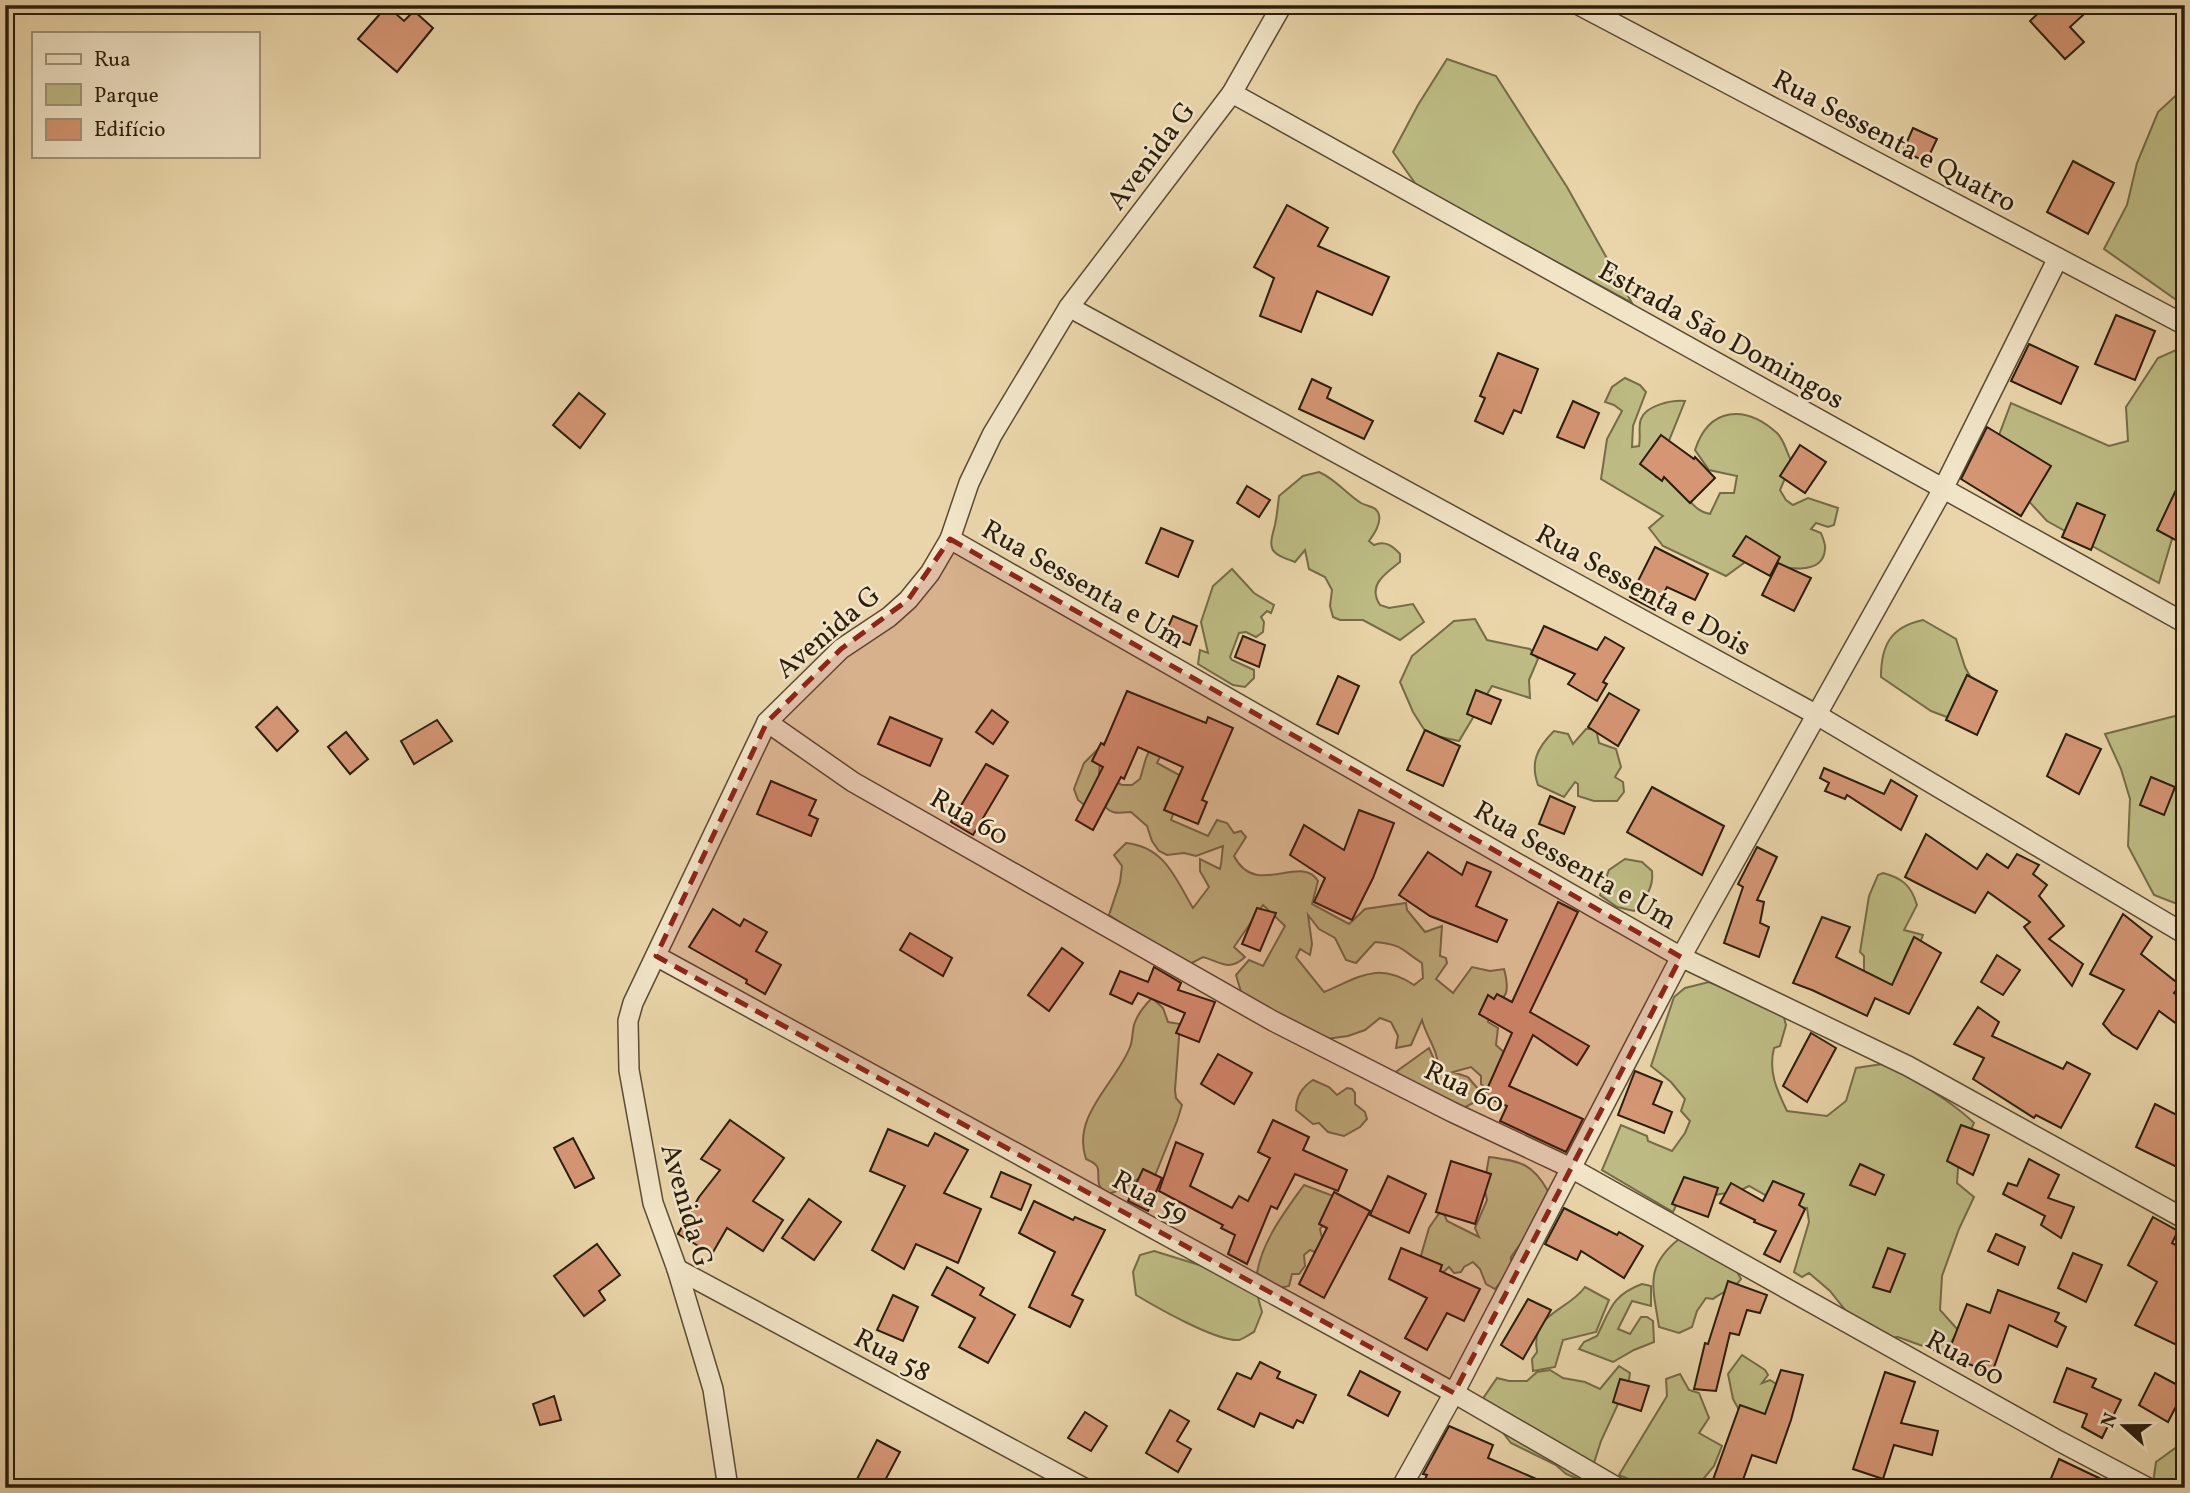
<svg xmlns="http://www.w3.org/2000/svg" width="2190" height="1493" viewBox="0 0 2190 1493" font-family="Vollkorn,serif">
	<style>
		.green { fill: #bdbb83; stroke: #746c48; stroke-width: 2; fill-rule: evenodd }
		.building { fill: #d59674; stroke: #2a1d0c; stroke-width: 2 }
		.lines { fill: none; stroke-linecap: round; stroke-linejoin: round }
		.street-casing { stroke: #5a4b33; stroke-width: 22 }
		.street { stroke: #f1e4c7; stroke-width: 19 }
		.marked { fill: #8f2418; fill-opacity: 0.2; stroke: #8f2418; stroke-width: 5; stroke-dasharray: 14 9; stroke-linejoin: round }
		.labels { text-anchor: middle; stroke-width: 5; stroke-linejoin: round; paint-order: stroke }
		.street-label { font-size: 28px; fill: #2a1d0c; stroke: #f1e4c7 }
	</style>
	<rect width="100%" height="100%" fill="#e9d5a9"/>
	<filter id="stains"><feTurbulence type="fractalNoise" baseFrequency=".00286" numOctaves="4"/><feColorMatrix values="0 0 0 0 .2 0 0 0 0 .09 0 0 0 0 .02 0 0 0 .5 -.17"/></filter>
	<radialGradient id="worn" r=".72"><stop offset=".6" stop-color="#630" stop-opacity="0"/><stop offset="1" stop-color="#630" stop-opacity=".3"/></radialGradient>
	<g class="green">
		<polygon points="1447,59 1496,76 1567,187 1632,303 1417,186 1393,152 1418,105"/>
		<polygon points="2185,87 2185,306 2104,249 2127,205 2137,163 2158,112"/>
		<polygon points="2176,350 2185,353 2185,495 2159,583 2047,521 1990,459 2011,403 2109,446 2128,441 2126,407 2158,358"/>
		<path d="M1625 378 1640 385 1646 392 1633 426 1632 447 1639 446C1641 438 1638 426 1641 419 1646 405 1672 400 1685 401L1664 453 1653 471 1656 477 1676 478C1685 493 1692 511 1710 514L1720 493H1734L1737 476 1709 470 1695 450C1709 407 1745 404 1777 433 1785 441 1786 452 1792 462L1780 490 1786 500 1793 505 1808 498 1838 508 1834 525 1828 527 1816 523 1811 529 1821 533C1823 538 1826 545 1825 549 1823 583 1766 563 1748 560L1726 576 1663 546 1649 528 1663 516 1601 479 1607 439 1622 411 1614 405 1605 402 1612 387Z"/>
		<path d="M1319 472C1335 479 1346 493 1361 503 1368 507 1377 506 1379 515 1381 524 1374 534 1369 541L1374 545C1385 540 1393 546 1400 554V562C1385 574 1367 585 1380 605L1389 608 1413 604 1424 622 1400 640 1363 620H1340L1333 617 1330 606 1332 590 1325 577 1309 569 1305 550 1295 562C1269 553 1268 550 1275 525 1277 515 1278 505 1279 496L1303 476Z"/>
		<polygon points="1232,569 1254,593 1274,605 1271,613 1267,611 1261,617 1264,622 1263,632 1256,637 1246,632 1239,633 1230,657 1232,660 1254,670 1254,678 1245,687 1233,685 1198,664 1200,650 1208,653 1201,622 1213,586"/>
		<polygon points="1475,619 1487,640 1530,649 1538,659 1529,680 1530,698 1492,686 1459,741 1427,734 1413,712 1400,682 1412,656 1454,621"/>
		<path d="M1923 620 1956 639 1965 667 1978 691 1952 719 1931 711 1881 677C1881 646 1890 627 1923 620Z"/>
		<polygon points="2185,708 2185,907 2154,895 2128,846 2130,799 2121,769 2105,734 2175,716"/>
		<path d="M1586 729H1596L1599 743 1616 749 1621 767 1615 777 1623 782 1624 792 1617 801H1594L1578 796V784L1575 782 1564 797 1538 785C1530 762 1537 748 1554 731L1568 734 1573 744Z"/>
		<path d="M1158 731 1170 736 1157 763 1183 777 1181 793 1171 820 1208 836 1217 820 1227 823 1234 833 1241 831 1246 837 1234 856C1256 899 1301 853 1318 881L1312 904 1349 924 1365 909 1406 903 1407 910 1425 932 1442 926 1440 956 1446 958 1447 963 1436 979 1453 993 1472 967 1490 971 1504 969C1515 1009 1491 994 1488 1022L1498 1028 1496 1045 1506 1054 1489 1091 1481 1084V1076L1471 1067 1453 1072 1468 1077 1479 1090 1473 1103 1460 1110 1386 1079 1429 1048 1438 1068C1439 1052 1426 1036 1422 1020L1411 1045 1396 1048 1398 1036 1391 1022 1380 1018 1365 1030 1348 1036 1326 1039 1242 995 1236 975 1249 960 1263 966 1285 926 1263 905 1234 947 1245 957C1229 972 1221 962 1203 957L1186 966 1109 915 1120 882 1122 866 1114 855 1126 843C1165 847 1175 878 1193 908L1209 887 1200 871V859L1220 869C1222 861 1222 853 1223 846L1196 856 1184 853 1167 855 1159 851 1152 841 1147 826 1131 812C1118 813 1111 815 1103 804L1092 811 1078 800 1074 789 1084 763 1107 740 1100 763 1099 774 1122 785H1132L1140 779 1146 758ZM1308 915 1319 929 1335 938 1346 960 1356 963 1375 942C1404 945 1400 949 1422 963L1423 978 1414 985C1378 961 1360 977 1324 992L1296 957 1300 949 1310 955 1312 944Z"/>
		<path d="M1625 859 1642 862 1652 871C1654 888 1645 899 1634 911L1617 907 1600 895 1609 870Z"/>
		<path d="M1883 873C1902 878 1911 885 1917 905L1904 930 1923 935 1901 991 1864 979V956L1860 952 1869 896 1878 875Z"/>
		<path d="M1709 982 1732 992 1737 991 1782 1010 1786 1025 1780 1046 1774 1048C1768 1072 1777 1090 1787 1111L1827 1116 1846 1101 1856 1068 1889 1063C1917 1083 1949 1099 1974 1123L1959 1155 1957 1183 1974 1197 1959 1229 1942 1276 1940 1310 1958 1330 1945 1354 1898 1337 1869 1340 1830 1291 1809 1273 1802 1277 1794 1272 1809 1222 1807 1208 1781 1204 1749 1186 1739 1191 1678 1201 1673 1212 1602 1170 1621 1125 1647 1136 1648 1141 1672 1151 1685 1133 1690 1121 1681 1111 1685 1099 1671 1082 1651 1066 1674 997 1685 988Z"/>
		<path d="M1152 998 1163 1008 1168 1022 1180 1024 1175 1090 1176 1098 1182 1105 1177 1121 1152 1183 1144 1175 1122 1189 1106 1195C1105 1193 1099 1186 1099 1184 1096 1170 1104 1167 1086 1159 1071 1116 1116 1083 1130 1047 1133 1040 1132 1032 1134 1025 1137 1015 1145 1005 1152 998Z"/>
		<path d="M1313 1080 1329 1087 1337 1095 1347 1088 1352 1089 1355 1093V1104L1365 1112 1367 1119 1360 1127 1344 1136 1328 1132 1319 1123 1313 1124 1296 1110C1296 1096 1302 1087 1313 1080Z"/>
		<path d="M1489 1157C1520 1161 1532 1163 1548 1191L1526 1236 1511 1257V1269L1495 1289 1486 1284 1480 1269 1473 1262 1464 1267 1461 1272 1454 1273 1449 1267 1440 1275 1420 1259 1429 1228 1442 1209 1447 1221 1479 1237 1475 1228 1487 1200 1484 1186Z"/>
		<path d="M1304 1185 1336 1197 1326 1222 1320 1229 1323 1242 1315 1252 1310 1250 1304 1255 1305 1266 1299 1274H1292L1289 1286 1280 1288 1257 1273C1262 1241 1286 1210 1304 1185Z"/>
		<path d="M1679 1239 1735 1268 1741 1279C1735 1289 1723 1291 1713 1299L1706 1298 1697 1311 1692 1327 1679 1333 1659 1327C1653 1287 1644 1267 1679 1239Z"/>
		<path d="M1154 1251 1209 1268 1257 1294 1262 1312 1254 1332C1250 1334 1243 1339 1239 1340 1217 1342 1156 1307 1136 1295L1133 1272 1140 1255Z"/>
		<path d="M1642 1284 1651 1286V1306L1632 1301 1618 1329 1630 1334 1641 1317H1647L1653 1321 1654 1342 1634 1350 1613 1362 1579 1349 1584 1342 1597 1336C1610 1310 1612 1295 1642 1284Z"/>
		<path d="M1585 1287 1609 1300 1596 1332 1563 1340 1555 1367 1533 1371 1532 1359 1537 1352C1530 1313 1567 1312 1585 1287Z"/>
		<polygon points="1742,1355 1765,1370 1768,1375 1762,1383 1770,1380 1784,1389 1764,1418 1740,1412 1733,1399 1728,1374"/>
		<polygon points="1619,1366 1630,1373 1629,1380 1601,1441 1592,1469 1583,1481 1566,1474 1556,1465 1511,1443 1482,1406 1484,1397 1497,1378 1509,1381 1527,1381 1537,1372 1550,1370 1563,1378 1585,1382 1600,1389"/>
		<polygon points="1680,1374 1689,1390 1699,1393 1709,1418 1699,1433 1722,1446 1714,1466 1700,1483 1650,1488 1619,1475 1667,1396 1666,1379"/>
		<polygon points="2185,1441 2185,1488 2157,1488 2153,1483 2156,1462"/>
	</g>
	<g class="building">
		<polygon points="2047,5 2094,5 2070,27 2084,42 2065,59 2030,21"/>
		<polygon points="387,6 404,21 414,11 433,28 397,72 358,39"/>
		<polygon points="1913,128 1937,139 1926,162 1903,151"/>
		<polygon points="2073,161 2114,183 2088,234 2047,212"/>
		<polygon points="1287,205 1328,228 1318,246 1389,277 1372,315 1317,291 1301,332 1260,316 1274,278 1254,267"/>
		<polygon points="2116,315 2155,331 2135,380 2095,364"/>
		<polygon points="2029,344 2078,367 2061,404 2011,381"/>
		<polygon points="1498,353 1538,369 1521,413 1514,410 1503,434 1475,421 1485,398 1480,396"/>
		<polygon points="1312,379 1331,388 1327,398 1373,421 1364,439 1299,409"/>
		<polygon points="579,393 605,414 580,448 553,425"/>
		<polygon points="1573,401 1599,413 1584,448 1557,437"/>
		<polygon points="1987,427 2051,466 2021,516 1961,479"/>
		<polygon points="1661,435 1694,459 1695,457 1715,478 1690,503 1664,477 1662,481 1640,464"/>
		<polygon points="1800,445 1826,462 1805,493 1780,476"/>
		<polygon points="2185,471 2185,531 2179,542 2157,530"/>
		<polygon points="1247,486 1270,500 1259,517 1237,503"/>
		<polygon points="2077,503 2105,515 2091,550 2062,537"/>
		<polygon points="1161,528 1193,541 1178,577 1146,563"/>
		<polygon points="1746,536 1780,557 1770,576 1733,556"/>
		<polygon points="1655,547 1708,574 1695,600 1667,587 1655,610 1630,597"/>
		<polygon points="1778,563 1811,578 1794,611 1762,595"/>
		<polygon points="1173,616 1197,626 1190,645 1165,634"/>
		<polygon points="1544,626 1597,650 1605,637 1624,648 1603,682 1607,684 1597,701 1568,684 1575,674 1531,654"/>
		<polygon points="1243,636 1265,645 1259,667 1235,657"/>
		<polygon points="1967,675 1997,691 1977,735 1946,720"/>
		<polygon points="1338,676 1359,686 1338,734 1317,724"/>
		<polygon points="1476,690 1501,700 1491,724 1467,714"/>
		<polygon points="1127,691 1206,723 1208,717 1233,728 1202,800 1207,802 1198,824 1164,810 1183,767 1138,747 1124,779 1121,777 1093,830 1076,820 1103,767 1092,761 1101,743 1104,745"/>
		<polygon points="1609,693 1639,710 1618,746 1588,727"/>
		<polygon points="277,707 298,731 277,751 256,727"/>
		<polygon points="992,710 1008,722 993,744 976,732"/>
		<polygon points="890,717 942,739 930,766 878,744"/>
		<polygon points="437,720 452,741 414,764 401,741"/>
		<polygon points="1425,730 1460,746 1443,786 1407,770"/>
		<polygon points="346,732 368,759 350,774 328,747"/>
		<polygon points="2066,734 2101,749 2079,794 2047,776"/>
		<polygon points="986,764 1008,776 973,835 951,822"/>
		<polygon points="1824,768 1884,794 1891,780 1917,796 1901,830 1847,795 1845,799 1825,791 1829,783 1820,778"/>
		<polygon points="2151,777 2175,787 2164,815 2140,805"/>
		<polygon points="771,781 816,800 809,815 818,819 811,836 757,814"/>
		<polygon points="1652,787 1724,826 1702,875 1627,832"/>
		<polygon points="1550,796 1575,807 1564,834 1539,824"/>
		<polygon points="1359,810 1394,823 1373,878 1352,920 1314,902 1325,878 1290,855 1304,825 1344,850"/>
		<polygon points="1926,834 1977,869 1987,854 2008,868 2017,854 2039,865 2033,874 2047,885 2039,896 2064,926 2049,939 2083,964 2072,986 2024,927 2030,922 1988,892 1975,913 1905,877"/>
		<polygon points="1757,847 1777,857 1757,900 1764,902 1760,923 1769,927 1759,957 1724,943 1743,887 1738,884"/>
		<polygon points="1428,852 1462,875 1467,862 1491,872 1476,906 1507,920 1497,942 1430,916 1399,895"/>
		<polygon points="1558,902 1578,912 1530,1012 1589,1046 1577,1065 1533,1035 1509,1086 1583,1119 1566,1152 1500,1121 1507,1106 1484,1096 1512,1033 1479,1014 1488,995 1494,999 1497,994 1512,1002"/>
		<polygon points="1257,908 1276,913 1260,951 1242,944"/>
		<polygon points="713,909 740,926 744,919 767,932 756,951 781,965 765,994 746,983 747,980 689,947"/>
		<polygon points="2123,914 2152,937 2141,954 2180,985 2174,993 2185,1001 2185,1030 2159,1011 2137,1049 2112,1034 2103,1024 2124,990 2090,974"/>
		<polygon points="1822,917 1850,927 1836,957 1892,985 1914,937 1941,953 1909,1014 1875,998 1867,1016 1812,990 1793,983"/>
		<polygon points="910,933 952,958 943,976 900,950"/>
		<polygon points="1062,948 1083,963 1049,1011 1028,995"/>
		<polygon points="1997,955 2020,970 2003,995 1981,982"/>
		<polygon points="1154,967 1181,983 1178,990 1215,1002 1199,1042 1176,1033 1185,1013 1138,993 1132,1004 1110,994 1120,971 1148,982"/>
		<polygon points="1978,1007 1999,1022 1992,1036 2063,1069 2067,1062 2090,1074 2061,1128 2036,1115 2034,1118 1973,1079 1984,1058 1954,1044"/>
		<polygon points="1811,1033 1836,1048 1807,1102 1783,1086"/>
		<polygon points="1218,1054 1252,1073 1234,1104 1201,1084"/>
		<polygon points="1635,1071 1662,1082 1653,1104 1672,1112 1664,1133 1618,1115"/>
		<polygon points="2155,1104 2185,1119 2185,1171 2136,1147"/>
		<polygon points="730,1120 784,1158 753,1201 783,1220 763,1251 727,1228 712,1254 678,1234 699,1197 720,1170 701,1159"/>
		<polygon points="1273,1120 1309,1137 1303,1150 1347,1170 1338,1191 1295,1174 1277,1209 1271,1206 1247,1264 1228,1254 1235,1235 1221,1228 1223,1225 1159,1191 1176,1142 1203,1154 1190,1186 1232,1208 1239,1196 1248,1201 1270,1158 1258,1152"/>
		<polygon points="1961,1125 1989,1135 1973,1175 1947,1161"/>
		<polygon points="888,1129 928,1146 935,1133 968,1150 944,1193 981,1209 958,1263 916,1244 904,1269 872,1250 905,1186 870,1171"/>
		<polygon points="573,1138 594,1178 575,1188 554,1148"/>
		<polygon points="2029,1159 2059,1175 2048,1198 2074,1207 2061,1238 2041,1225 2045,1216 2003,1194 2008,1183 2017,1186"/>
		<polygon points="1451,1161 1491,1174 1475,1224 1436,1212"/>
		<polygon points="1860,1164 1884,1175 1875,1195 1850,1185"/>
		<polygon points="1143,1169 1162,1178 1148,1211 1128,1201"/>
		<polygon points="1001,1172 1031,1185 1021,1210 991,1197"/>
		<polygon points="1388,1176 1426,1194 1409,1233 1370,1215"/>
		<polygon points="1684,1177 1718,1188 1708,1217 1672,1204"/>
		<polygon points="1773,1181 1804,1194 1799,1205 1805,1209 1780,1262 1764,1254 1776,1231 1754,1222 1755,1220 1720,1203 1731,1183 1763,1201"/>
		<polygon points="1334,1192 1370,1211 1324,1298 1299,1284 1327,1228 1319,1224"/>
		<polygon points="809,1199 841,1222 814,1260 782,1238"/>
		<polygon points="1034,1201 1073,1220 1075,1217 1105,1230 1072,1295 1083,1300 1070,1327 1029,1307 1055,1252 1019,1233"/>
		<polygon points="1564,1208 1617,1235 1619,1232 1643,1246 1624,1278 1581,1251 1577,1260 1545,1244"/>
		<polygon points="2153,1217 2178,1231 2172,1243 2185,1250 2185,1349 2135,1325 2157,1282 2128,1265"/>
		<polygon points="1996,1234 2025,1247 2018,1265 1988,1251"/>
		<polygon points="597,1244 620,1275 599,1291 605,1300 584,1316 554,1276"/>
		<polygon points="1401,1248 1442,1265 1440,1271 1480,1289 1464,1321 1447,1313 1427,1350 1405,1338 1427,1298 1389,1279"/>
		<polygon points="1888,1248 1905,1254 1890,1292 1873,1287"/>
		<polygon points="2073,1253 2102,1265 2086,1302 2058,1288"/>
		<polygon points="947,1267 984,1288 980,1295 1015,1315 988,1363 959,1347 975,1318 932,1295"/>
		<polygon points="1728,1281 1767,1295 1760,1313 1747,1310 1739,1335 1730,1333 1716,1391 1694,1389 1705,1343 1708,1344"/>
		<polygon points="1998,1290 2059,1313 2055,1321 2066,1327 2057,1347 2009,1325 1992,1373 1947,1356 1967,1304 1990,1313"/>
		<polygon points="893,1295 918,1307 903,1341 877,1330"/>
		<polygon points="1528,1299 1551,1310 1523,1359 1501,1345"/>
		<polygon points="1260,1362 1280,1372 1277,1378 1316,1395 1303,1423 1297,1420 1293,1428 1260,1413 1254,1427 1218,1409 1237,1373 1251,1379"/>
		<polygon points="2067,1368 2096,1379 2092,1387 2121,1400 2102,1438 2082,1427 2087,1414 2054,1402"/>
		<polygon points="1781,1370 1803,1375 1791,1420 1776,1463 1752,1455 1740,1488 1710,1488 1740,1405 1765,1414"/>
		<polygon points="1360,1371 1400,1392 1388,1416 1348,1395"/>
		<polygon points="1885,1372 1915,1382 1901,1423 1938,1431 1932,1455 1894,1445 1883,1479 1853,1469"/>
		<polygon points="2155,1373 2185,1389 2168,1422 2139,1405"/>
		<polygon points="1620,1379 1649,1386 1641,1411 1613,1402"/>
		<polygon points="554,1396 561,1420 540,1425 533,1404"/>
		<polygon points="1170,1410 1189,1421 1177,1441 1191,1449 1178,1472 1146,1453"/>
		<polygon points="1085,1412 1107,1426 1091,1451 1068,1438"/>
		<polygon points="1449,1426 1493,1445 1488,1458 1557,1488 1421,1488 1427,1475 1423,1474"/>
		<polygon points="877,1440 900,1452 881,1488 869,1488 856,1481"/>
		<polygon points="2059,1459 2120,1488 2047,1488"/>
	</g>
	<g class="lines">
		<g class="street-casing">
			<g id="street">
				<polyline points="1579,5 2185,325"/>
				<polyline points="1232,93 2185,623"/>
				<polyline points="1069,307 1817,715 2185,934"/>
				<polyline points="950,539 1681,957 1908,1066 2185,1219"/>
				<polyline points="767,722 853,782 1273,1021 1452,1112 1571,1168 2059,1441 2148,1488"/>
				<polyline points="656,956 1454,1393 1618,1488"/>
				<polyline points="677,1269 1084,1488"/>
				<polyline points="728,1488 713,1389 677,1269 653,1203 629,1070 628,1021 633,1003 767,722 841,649 889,617 908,600 930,573 950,539 969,483 992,435 1069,307 1232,93 1282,5"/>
				<polyline points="1401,1488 1454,1393 1681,957 1943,489 2058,258"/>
			</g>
		</g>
		<use href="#street" class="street"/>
	</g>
	<path class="marked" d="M950 539 1681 957 1454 1393 656 956 767 722 841 649 908 600Z"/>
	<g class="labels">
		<g class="street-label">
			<text transform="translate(1895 140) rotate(28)" y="10">Rua Sessenta e Quatro</text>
			<text transform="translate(1150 155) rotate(-53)" y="10">Avenida G</text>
			<text transform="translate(1722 334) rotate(29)" y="10">Estrada São Domingos</text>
			<text transform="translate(1084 583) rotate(30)" y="10">Rua Sessenta e Um</text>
			<text transform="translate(1644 589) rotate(29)" y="10">Rua Sessenta e Dois</text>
			<text transform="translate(827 631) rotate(-40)" y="10">Avenida G</text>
			<text transform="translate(970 816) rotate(30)" y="10">Rua 60</text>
			<text transform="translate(1576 864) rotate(30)" y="10">Rua Sessenta e Um</text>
			<text transform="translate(1465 1086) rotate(26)" y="10">Rua 60</text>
			<text transform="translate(1151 1196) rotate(29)" y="10">Rua 59</text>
			<text transform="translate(688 1205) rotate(74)" y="10">Avenida G</text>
			<text transform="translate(893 1354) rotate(28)" y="10">Rua 58</text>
			<text transform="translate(1966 1357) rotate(29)" y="10">Rua 60</text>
		</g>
	</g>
	<rect width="2190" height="1493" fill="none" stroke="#e9d5a9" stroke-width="28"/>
	<rect x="7" y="7" width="2176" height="1479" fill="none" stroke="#2a1d0c" stroke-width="3.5"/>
	<rect x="14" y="14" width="2162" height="1465" fill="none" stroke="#2a1d0c" stroke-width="2"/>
	<rect x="32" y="32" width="228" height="126" fill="#f1e4c7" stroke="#a1947c" stroke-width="2"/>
	<rect x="46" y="54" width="35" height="10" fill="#f1e4c7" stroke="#a1947c" stroke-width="2"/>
	<text x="94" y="66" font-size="21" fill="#2a1d0c">Rua</text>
	<rect x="46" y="84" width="35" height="21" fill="#bdbb83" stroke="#a1947c" stroke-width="2"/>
	<text x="94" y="102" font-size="21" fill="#2a1d0c">Parque</text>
	<rect x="46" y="119" width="35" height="21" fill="#d59674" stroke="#a1947c" stroke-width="2"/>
	<text x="94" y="136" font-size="21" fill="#2a1d0c">Edifício</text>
	<g transform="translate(2124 1426) rotate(291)" stroke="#f1e4c7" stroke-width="5" paint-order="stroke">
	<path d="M0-5L12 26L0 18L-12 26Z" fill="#2a1d0c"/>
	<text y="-10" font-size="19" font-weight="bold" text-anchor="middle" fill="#2a1d0c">N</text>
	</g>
	<rect width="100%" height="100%" filter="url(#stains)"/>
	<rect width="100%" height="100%" fill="url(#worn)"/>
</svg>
